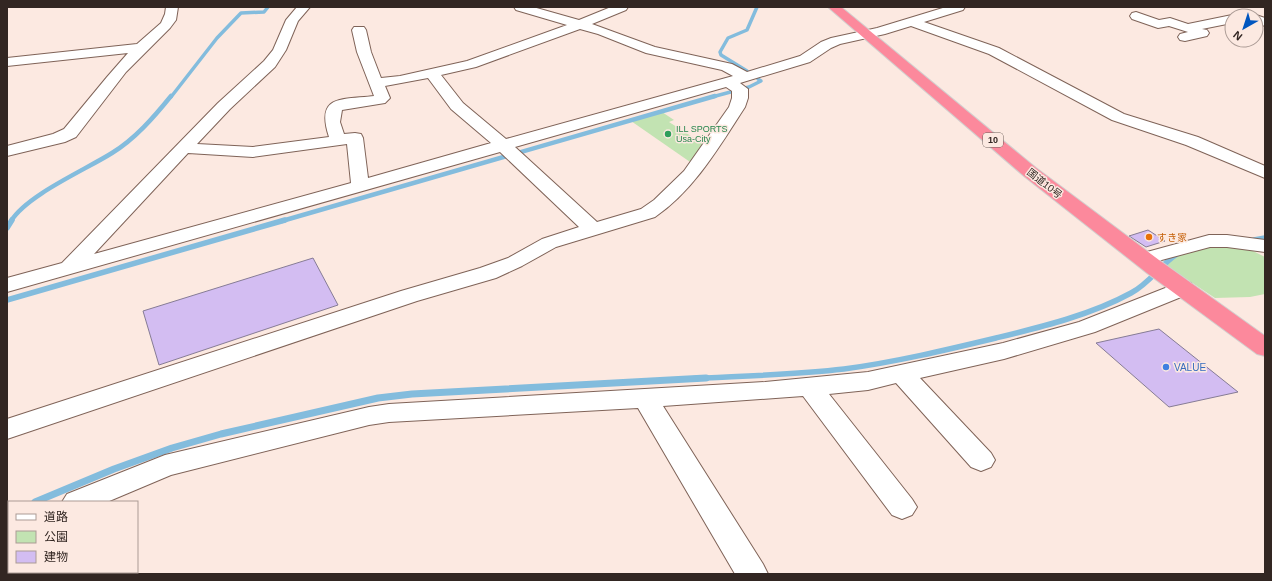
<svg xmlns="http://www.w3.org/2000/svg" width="1272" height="581" viewBox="0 0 1272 581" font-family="Arial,'Noto Sans JP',sans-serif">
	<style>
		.green { fill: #c2e3b2 }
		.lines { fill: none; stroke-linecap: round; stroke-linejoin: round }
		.stream-far3 { stroke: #83bcdd; stroke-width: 3.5 }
		.stream-far2 { stroke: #83bcdd; stroke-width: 4.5 }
		.stream-far1 { stroke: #83bcdd; stroke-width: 5.5 }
		.stream { stroke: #83bcdd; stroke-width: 7 }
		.building { fill: #d3bdf2; stroke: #867c95 }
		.minor-casing { stroke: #7f6358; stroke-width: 2 }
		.highway-casing { stroke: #d2cfce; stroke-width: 2 }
		.minor { fill: #fff; fill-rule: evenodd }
		.highway { fill: #fc899c; fill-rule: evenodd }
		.leisure-dot { fill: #2e9e5b; stroke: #fce9e1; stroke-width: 1.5 }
		.food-dot { fill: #e8710a; stroke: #fce9e1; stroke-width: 1.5 }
		.shop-dot { fill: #3f7fe0; stroke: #fce9e1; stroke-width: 1.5 }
		.labels { text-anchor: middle; stroke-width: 3; stroke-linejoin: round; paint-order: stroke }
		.far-leisure-label { font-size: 9px; fill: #27864d; stroke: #fce9e1; text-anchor: start }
		.shield { fill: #fce9e1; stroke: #6f605b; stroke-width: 1 }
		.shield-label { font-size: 9px; font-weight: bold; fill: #322622 }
		.street-label { font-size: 10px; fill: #322622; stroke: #fce9e1 }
		.food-label { font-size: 10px; fill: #c56008; stroke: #fce9e1; text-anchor: start }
		.shop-label { font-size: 10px; fill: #366cbe; stroke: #fce9e1; text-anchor: start }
	</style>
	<rect width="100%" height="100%" fill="#fce9e1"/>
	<g class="green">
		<polygon points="662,112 674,120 669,122 705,145 693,164 631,121"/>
		<path d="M1210 244 1245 247 1265 257V294L1250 297 1215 298 1167 266C1173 250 1195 249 1210 244Z"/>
	</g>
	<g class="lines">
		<g class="stream-far3">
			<polyline points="747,71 721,55 720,52 728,38 747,30 757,7"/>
			<polyline points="171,97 217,38 241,13 264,12 268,7"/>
			<polyline points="712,97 749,87 761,81 758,79"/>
		</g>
		<g class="stream-far2">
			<path d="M11 221C27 195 85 170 112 153 135 139 154 117 171 96"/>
			<polyline points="282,221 715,96"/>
		</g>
		<g class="stream-far1">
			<polyline points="7,228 12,220"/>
			<polyline points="1254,240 1265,238"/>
			<polyline points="7,300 285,220"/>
			<path d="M687 379C740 376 792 375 844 369 896 362 946 350 996 338 1041 327 1091 315 1131 293 1150 283 1160 265 1177 254"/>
		</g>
		<g class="stream">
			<polyline points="35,502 114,469 172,448 221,434 378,398 412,394 706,378"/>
			<polyline points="7,514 9,513"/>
		</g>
	</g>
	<g class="building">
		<polygon points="1148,230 1165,241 1146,247 1129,236"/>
		<polygon points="313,258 338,305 159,365 143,311"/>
		<polygon points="1159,329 1238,392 1169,407 1096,343"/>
	</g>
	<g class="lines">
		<g class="minor-casing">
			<g id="minor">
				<polygon points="166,7 178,7 176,20 170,28 126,72 76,137 65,142 7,156 7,146 53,134 64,129 107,77 128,53 7,66 7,58 137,44 161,23 165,14"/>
				<path d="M297 7H310L298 21 286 50 275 67 230 109 197 144 253 147 329 137C315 94 342 100 374 96L357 52 352 30 354 27H364L366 30 371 52 381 78 400 76 467 61 567 25 516 10 514 7H533L579 20 611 7H628L626 10 592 24 655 47 732 64 747 72 800 56 821 42 831 38 877 28 946 7H965L963 10 924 22 999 48 1124 114 1198 137 1265 166V178L1186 145 1112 120 989 54 911 26 885 34 840 44 831 48 810 62 740 83 748 89V98L745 107C719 147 695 189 655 217L556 247 522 266 496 278 417 301 7 439V419L401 291 480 268 508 258 542 239 579 227 500 152 7 292V278L62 263 218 103 264 61 273 50 286 20ZM580 29 598 34 646 53 722 70 733 76 506 139 463 103 441 75 476 67ZM428 78 451 109 491 143 368 178 363 138 361 134 355 133 344 134 340 122 342 110 385 103 390 98 385 86ZM726 87 732 91V98L729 107 684 171 654 200 641 209 597 222 515 147ZM347 144 351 183 94 254 188 153 253 157Z"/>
				<polygon points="1136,12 1159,20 1170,18 1188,24 1232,15 1235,16 1232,16 1232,23 1202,29 1207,30 1209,33 1207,36 1185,41 1180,40 1178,37 1180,34 1188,32 1169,26 1158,28 1132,19 1130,16 1132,13"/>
				<polygon points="1256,15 1265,18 1265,26 1256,23 1256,16 1253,16"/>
				<polygon points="1209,235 1227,235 1265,240 1265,252 1227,247 1210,247 1143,265 1136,263 1133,259 1136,255"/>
				<polygon points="1183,281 1191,283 1194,288 1191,293 1095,332 1004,359 920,378 991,453 995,460 991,467 981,471 971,467 896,383 868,390 829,394 912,499 917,507 912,515 902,519 892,515 803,396 663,406 763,564 768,574 735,574 638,408 389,422 369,425 171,475 107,502 62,502 67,494 165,455 369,407 389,404 765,382 868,372 1003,343 1079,322"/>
				<polygon points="9,518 9,544 7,545 7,519"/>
			</g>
		</g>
		<g class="highway-casing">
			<polygon id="highway" points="828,7 841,7 1036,168 1163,263 1265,336 1265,356 1257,354 1147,273 1024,176"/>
		</g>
		<use href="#minor" class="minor"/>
		<use href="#highway" class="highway"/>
	</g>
	<circle class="leisure-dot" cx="668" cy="134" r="4"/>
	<circle class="food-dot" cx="1149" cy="237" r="4"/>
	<circle class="shop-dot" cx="1166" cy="367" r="4"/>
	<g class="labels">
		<g class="far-leisure-label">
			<text x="676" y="132">ILL SPORTS<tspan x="676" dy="10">Usa-City</tspan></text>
		</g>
		<rect class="shield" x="983" y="133" width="20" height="14" rx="3"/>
		<g class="shield-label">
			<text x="993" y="143">10</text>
		</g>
		<g class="street-label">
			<text transform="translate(1045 183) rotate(38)" y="4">国道10号</text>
		</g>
		<g class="food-label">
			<text x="1157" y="241">すき家</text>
		</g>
		<g class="shop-label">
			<text x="1174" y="371">VALUE</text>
		</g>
	</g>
	<rect width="1272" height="581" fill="none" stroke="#322622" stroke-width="16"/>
	<rect x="8" y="501" width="130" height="72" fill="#fce9e1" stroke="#ab9b95"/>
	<rect x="16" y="514" width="20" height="6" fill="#ffffff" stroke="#ab9b95"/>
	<text x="44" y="521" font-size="12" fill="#322622">道路</text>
	<rect x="16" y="531" width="20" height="12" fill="#c2e3b2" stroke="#ab9b95"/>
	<text x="44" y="541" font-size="12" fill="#322622">公園</text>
	<rect x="16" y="551" width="20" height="12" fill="#d3bdf2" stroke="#ab9b95"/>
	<text x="44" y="561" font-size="12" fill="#322622">建物</text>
	<g transform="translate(1244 28) rotate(219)"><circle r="19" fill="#fce9e1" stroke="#ab9b95"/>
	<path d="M0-3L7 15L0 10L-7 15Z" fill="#0156bf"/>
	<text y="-6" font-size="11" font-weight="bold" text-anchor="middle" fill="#322622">N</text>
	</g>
</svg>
